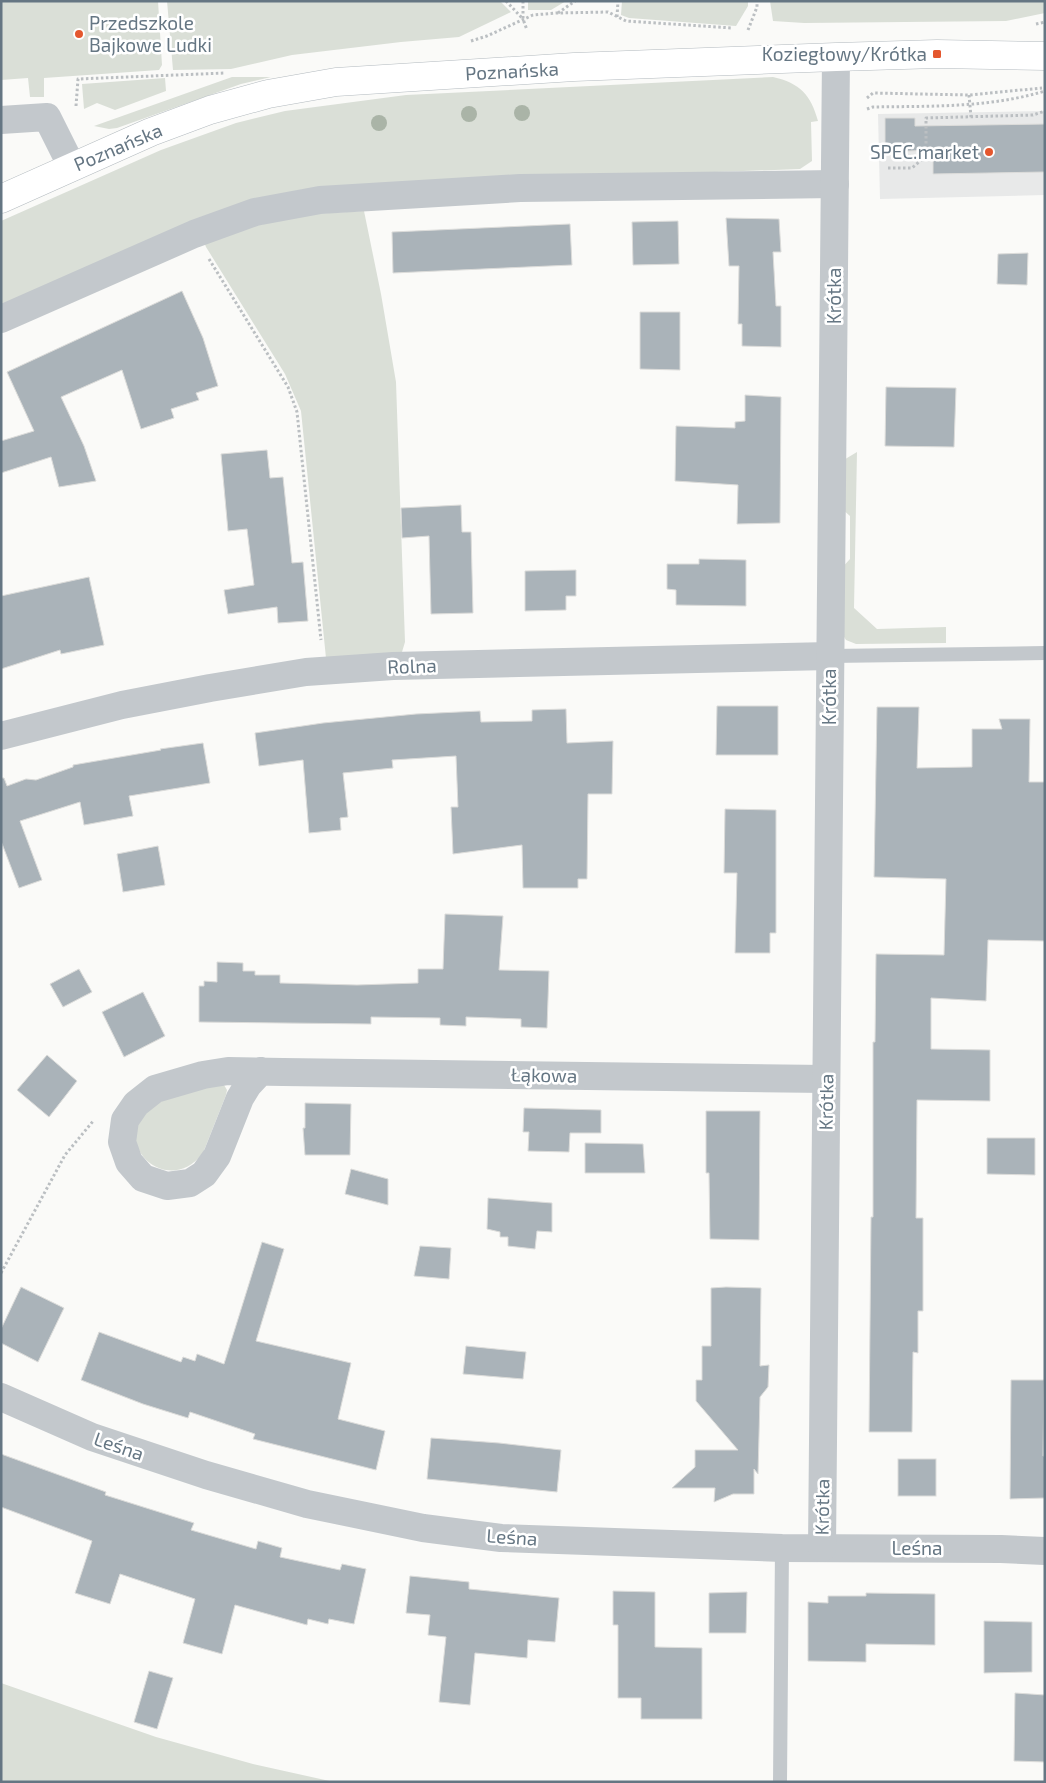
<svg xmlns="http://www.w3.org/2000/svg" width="1046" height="1783" viewBox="0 0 1046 1783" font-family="'Exo 2',sans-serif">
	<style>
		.built { fill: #e8e9e9 }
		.green { fill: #dadfd7 }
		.building { fill: #aab3b9; stroke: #dcdcda }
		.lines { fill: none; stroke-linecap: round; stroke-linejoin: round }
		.secondary-casing { stroke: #b3babf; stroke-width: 29 }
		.path { stroke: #bbbfc2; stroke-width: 3; stroke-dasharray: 2.5 2.5; stroke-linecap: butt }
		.lane { stroke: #c3c8cc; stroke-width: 14 }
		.street { stroke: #c3c8cc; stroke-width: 28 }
		.secondary { stroke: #fff; stroke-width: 28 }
		.tree { fill: #aab4a7 }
		.poi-dot { fill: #e4572e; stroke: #fff; stroke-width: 2 }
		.labels { text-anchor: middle; stroke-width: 5; stroke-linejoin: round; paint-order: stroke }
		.poi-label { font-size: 19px; fill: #657683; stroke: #fff; text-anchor: end }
		.street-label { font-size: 19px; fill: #657683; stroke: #fff }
	</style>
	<rect width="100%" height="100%" fill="#fafaf8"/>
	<polygon class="built" points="1045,111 1045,195 880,199 878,114"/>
	<g class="green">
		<polygon points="1,1 158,1 162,65 159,70 44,78 44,97 30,97 28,78 1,80"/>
		<polygon points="167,1 500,1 511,12 459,37 401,42 292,55 231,69 173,70"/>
		<polygon points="528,1 566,1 551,10 528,10"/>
		<polygon points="622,1 748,1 748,6 736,26 629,18 621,15"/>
		<polygon points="770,1 1045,1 1045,13 1006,21 804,23 773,21"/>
		<polygon points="232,77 271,77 241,84 117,128 109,129 94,126"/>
		<path d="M773 77C800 83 811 95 818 121L811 122 812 161 800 169 331 186 300 190 228 208 1 306V221L161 150 236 123 285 111 406 95Z"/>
		<polygon points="165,78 166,91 115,110 97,103 84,109 82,84"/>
		<polygon points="364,211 381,294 396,382 405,642 402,652 326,658 301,411 285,374 206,247 204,242 245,228 312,214"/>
		<polygon points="857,452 854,608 877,629 946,627 946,643 856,644 846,640 841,632 840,570 850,559 850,516 841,508 842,461"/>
		<path d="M224 1085 227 1090 226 1095 203 1153C169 1197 115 1148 143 1114 146 1111 151 1108 155 1105 163 1099 173 1094 182 1091 195 1087 211 1087 224 1085Z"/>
		<polygon points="1,1683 156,1737 253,1764 334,1782 1,1782"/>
	</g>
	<g class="building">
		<polygon points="885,118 915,118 915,126 1045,124 1045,172 933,174 933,150 885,152"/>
		<polygon points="726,218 779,219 781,252 773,252 776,306 781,306 781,347 742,346 742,324 738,324 739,266 729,266"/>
		<polygon points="678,221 679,264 633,265 632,222"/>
		<polygon points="570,224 572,265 393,273 392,232"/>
		<polygon points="1028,253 1027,285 997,284 998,254"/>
		<polygon points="182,291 203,338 218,386 196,393 199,400 171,409 174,418 141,429 122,370 61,397 84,446 96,481 59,487 51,457 1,473 1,441 34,431 7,372"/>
		<polygon points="640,312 680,312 680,370 640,369"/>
		<polygon points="886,387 956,388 954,447 885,446"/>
		<polygon points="745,395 781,397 780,523 737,524 738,485 675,481 676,426 735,428 735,422 745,421"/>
		<polygon points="267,450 270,478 283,477 292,563 303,562 308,621 278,623 277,607 228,614 224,590 254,585 247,529 228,531 221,454"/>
		<polygon points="461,505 462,532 471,532 473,613 431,614 429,536 402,538 401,508"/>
		<polygon points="699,559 746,560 746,606 676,605 676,590 667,589 667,564 699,564"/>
		<polygon points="576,570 576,596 566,596 566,610 525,611 525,571"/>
		<polygon points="89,577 104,645 61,654 60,650 1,669 1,596"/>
		<polygon points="717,706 778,706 778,755 716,755"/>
		<polygon points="877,707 919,707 917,768 972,767 972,729 1002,729 999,719 1030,719 1029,782 1045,782 1045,941 988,940 986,1001 931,998 931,1049 990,1050 990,1101 917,1100 916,1218 923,1218 923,1311 918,1311 918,1353 913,1352 912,1432 869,1432 871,1217 873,1217 873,1042 875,1042 876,954 944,955 946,879 874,877"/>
		<polygon points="566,709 567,743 613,741 612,794 588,794 587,879 578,879 578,888 523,888 522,845 453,854 451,807 458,807 456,756 392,760 393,768 343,773 348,817 340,818 341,830 309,833 303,760 259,766 255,733 323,723 416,714 480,711 481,722 532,721 532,710"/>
		<polygon points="203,743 210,783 129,796 133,816 84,825 80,802 20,821 42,880 19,888 1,841 1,778 4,778 7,786 26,779 36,780 73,767 73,765 161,750 160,749"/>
		<polygon points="725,809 776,810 776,933 770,933 770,953 735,953 737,873 724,873"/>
		<polygon points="158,846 165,885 123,892 117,854"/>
		<polygon points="445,914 503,916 499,970 549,971 547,1028 521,1027 521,1019 466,1017 466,1026 440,1025 440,1018 371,1017 371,1024 199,1022 199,986 204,986 204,981 217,982 217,962 243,963 243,971 255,971 255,975 280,975 280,983 357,985 418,983 418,969 443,969"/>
		<polygon points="79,969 92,992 63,1007 50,984"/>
		<polygon points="143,992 165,1036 124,1057 102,1012"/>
		<polygon points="47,1055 77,1081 49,1117 17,1090"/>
		<polygon points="305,1103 351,1104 350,1155 305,1155 303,1128 305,1128"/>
		<polygon points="524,1108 601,1110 601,1133 570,1133 569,1152 528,1151 529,1132 523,1132"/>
		<polygon points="706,1111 760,1111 759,1240 710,1239 709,1173 706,1173"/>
		<polygon points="987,1138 1035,1138 1035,1175 987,1174"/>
		<polygon points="585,1143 643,1144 645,1173 585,1173"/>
		<polygon points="351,1169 388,1179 388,1205 345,1194"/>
		<polygon points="488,1198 552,1203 552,1232 537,1231 535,1249 508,1246 508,1237 500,1237 500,1232 487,1229"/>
		<polygon points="262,1242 284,1249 256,1341 351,1363 338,1419 385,1431 376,1470 253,1439 255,1434 190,1412 188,1418 143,1404 81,1380 99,1332 181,1362 183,1357 195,1361 197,1354 224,1364"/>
		<polygon points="420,1246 451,1248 449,1279 414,1276"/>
		<polygon points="21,1287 64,1308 38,1362 1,1343 1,1329"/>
		<polygon points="726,1287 761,1288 760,1366 769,1365 768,1387 760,1397 758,1474 754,1469 754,1494 733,1494 714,1502 715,1488 672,1488 695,1467 695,1450 738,1450 696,1401 696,1380 702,1380 702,1346 711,1346 711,1288"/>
		<polygon points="466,1346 526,1352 523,1379 463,1374"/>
		<polygon points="1011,1380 1044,1380 1043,1456 1045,1456 1045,1498 1010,1499"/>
		<polygon points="431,1438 499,1443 561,1450 557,1492 427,1479"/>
		<polygon points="1,1454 106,1492 105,1495 194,1523 191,1530 256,1549 258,1541 282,1548 280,1557 340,1570 342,1564 366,1569 354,1624 329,1619 328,1624 308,1619 307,1625 235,1605 222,1654 183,1643 195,1599 120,1574 110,1604 75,1593 92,1541 1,1507"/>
		<rect x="898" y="1459" width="38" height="37"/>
		<polygon points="410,1576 469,1582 469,1589 559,1598 555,1642 528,1640 527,1658 475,1653 470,1705 439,1702 446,1637 428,1635 430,1615 406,1613"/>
		<polygon points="613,1591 655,1592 655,1647 702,1648 702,1719 641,1719 641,1698 618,1698 618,1625 613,1625"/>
		<polygon points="747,1592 746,1633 709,1633 709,1593"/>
		<polygon points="866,1593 935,1594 935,1645 866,1644 866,1662 808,1661 808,1602 828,1603 828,1596 866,1596"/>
		<polygon points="984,1621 1032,1622 1032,1672 984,1673"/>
		<polygon points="149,1671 173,1678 157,1729 134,1722"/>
		<polygon points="1015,1693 1045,1695 1045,1762 1014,1761"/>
	</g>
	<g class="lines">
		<g class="secondary-casing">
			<polyline id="secondary" points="1,199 151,132 210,110 268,94 336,82 574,67 836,57 937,54 1045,56"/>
		</g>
		<g class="path">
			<polyline points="506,1 523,19"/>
			<polyline points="523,1 523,19 527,30"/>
			<polyline points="558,13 575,1"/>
			<polyline points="617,17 618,1"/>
			<polyline points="1036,24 1045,22"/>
			<polyline points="748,30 757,7 757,1"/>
			<polyline points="471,41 487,36 533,15 557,13 608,12 626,21 732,28"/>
			<polyline points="969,95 971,117"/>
			<polyline points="867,98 873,93 969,95 1042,88"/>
			<polyline points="76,106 78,79 225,73"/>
			<path d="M867 109 873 107C930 106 989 108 1045 91"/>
			<polyline points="888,168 912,168 926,156 926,118 1033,115 1045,111"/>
			<polyline points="209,259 288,387 297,412 321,640"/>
			<polyline points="1,1273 65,1155 94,1120"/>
		</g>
		<g class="lane">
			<polyline points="830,656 1045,653"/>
			<polyline points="780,1782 782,1548"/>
		</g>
		<g class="street">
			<polyline points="1,120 47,117 72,167"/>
			<polyline points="1,319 194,234 255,212 320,200 520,188 835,184"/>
			<polyline points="1,736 122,705 210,688 306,672 393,666 830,656"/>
			<polyline points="261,1071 248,1085 240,1098 217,1156 204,1174 190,1183 167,1186 143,1178 129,1162 122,1142 125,1120 136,1104 155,1089 203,1075 228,1071 283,1072 826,1079"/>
			<polyline points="1,1397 92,1437 206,1475 307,1504 423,1528 501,1538 782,1548 1001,1549 1045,1551"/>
			<polyline points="822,1548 836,57"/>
		</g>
		<use href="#secondary" class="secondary"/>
	</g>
	<g class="tree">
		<circle cx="522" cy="113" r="8"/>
		<circle cx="469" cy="114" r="8"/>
		<circle cx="379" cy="123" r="8"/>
	</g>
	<g class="poi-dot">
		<circle cx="79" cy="34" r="5"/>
		<rect x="932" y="49" width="10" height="10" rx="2.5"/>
		<circle cx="989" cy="152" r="5"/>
	</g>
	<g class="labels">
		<g class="poi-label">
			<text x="89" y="30" text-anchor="start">Przedszkole<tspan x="89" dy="22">Bajkowe Ludki</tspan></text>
			<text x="927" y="61">Koziegłowy/Krótka</text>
			<text x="979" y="159">SPEC.market</text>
		</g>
		<g class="street-label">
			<text transform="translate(512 71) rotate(-3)" y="7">Poznańska</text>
			<text transform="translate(118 147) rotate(-23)" y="7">Poznańska</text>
			<text transform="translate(834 296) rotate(-90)" y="7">Krótka</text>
			<text transform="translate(412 666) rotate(-2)" y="7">Rolna</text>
			<text transform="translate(829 697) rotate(-90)" y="7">Krótka</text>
			<text transform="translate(544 1075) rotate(1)" y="7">Łąkowa</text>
			<text transform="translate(826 1102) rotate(-89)" y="7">Krótka</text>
			<text transform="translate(119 1446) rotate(19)" y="7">Leśna</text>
			<text transform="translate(822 1507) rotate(-89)" y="7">Krótka</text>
			<text transform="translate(512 1537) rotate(4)" y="7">Leśna</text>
			<text x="917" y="1555">Leśna</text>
		</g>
	</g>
	<rect width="1046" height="1783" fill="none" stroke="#657683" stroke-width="5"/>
</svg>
